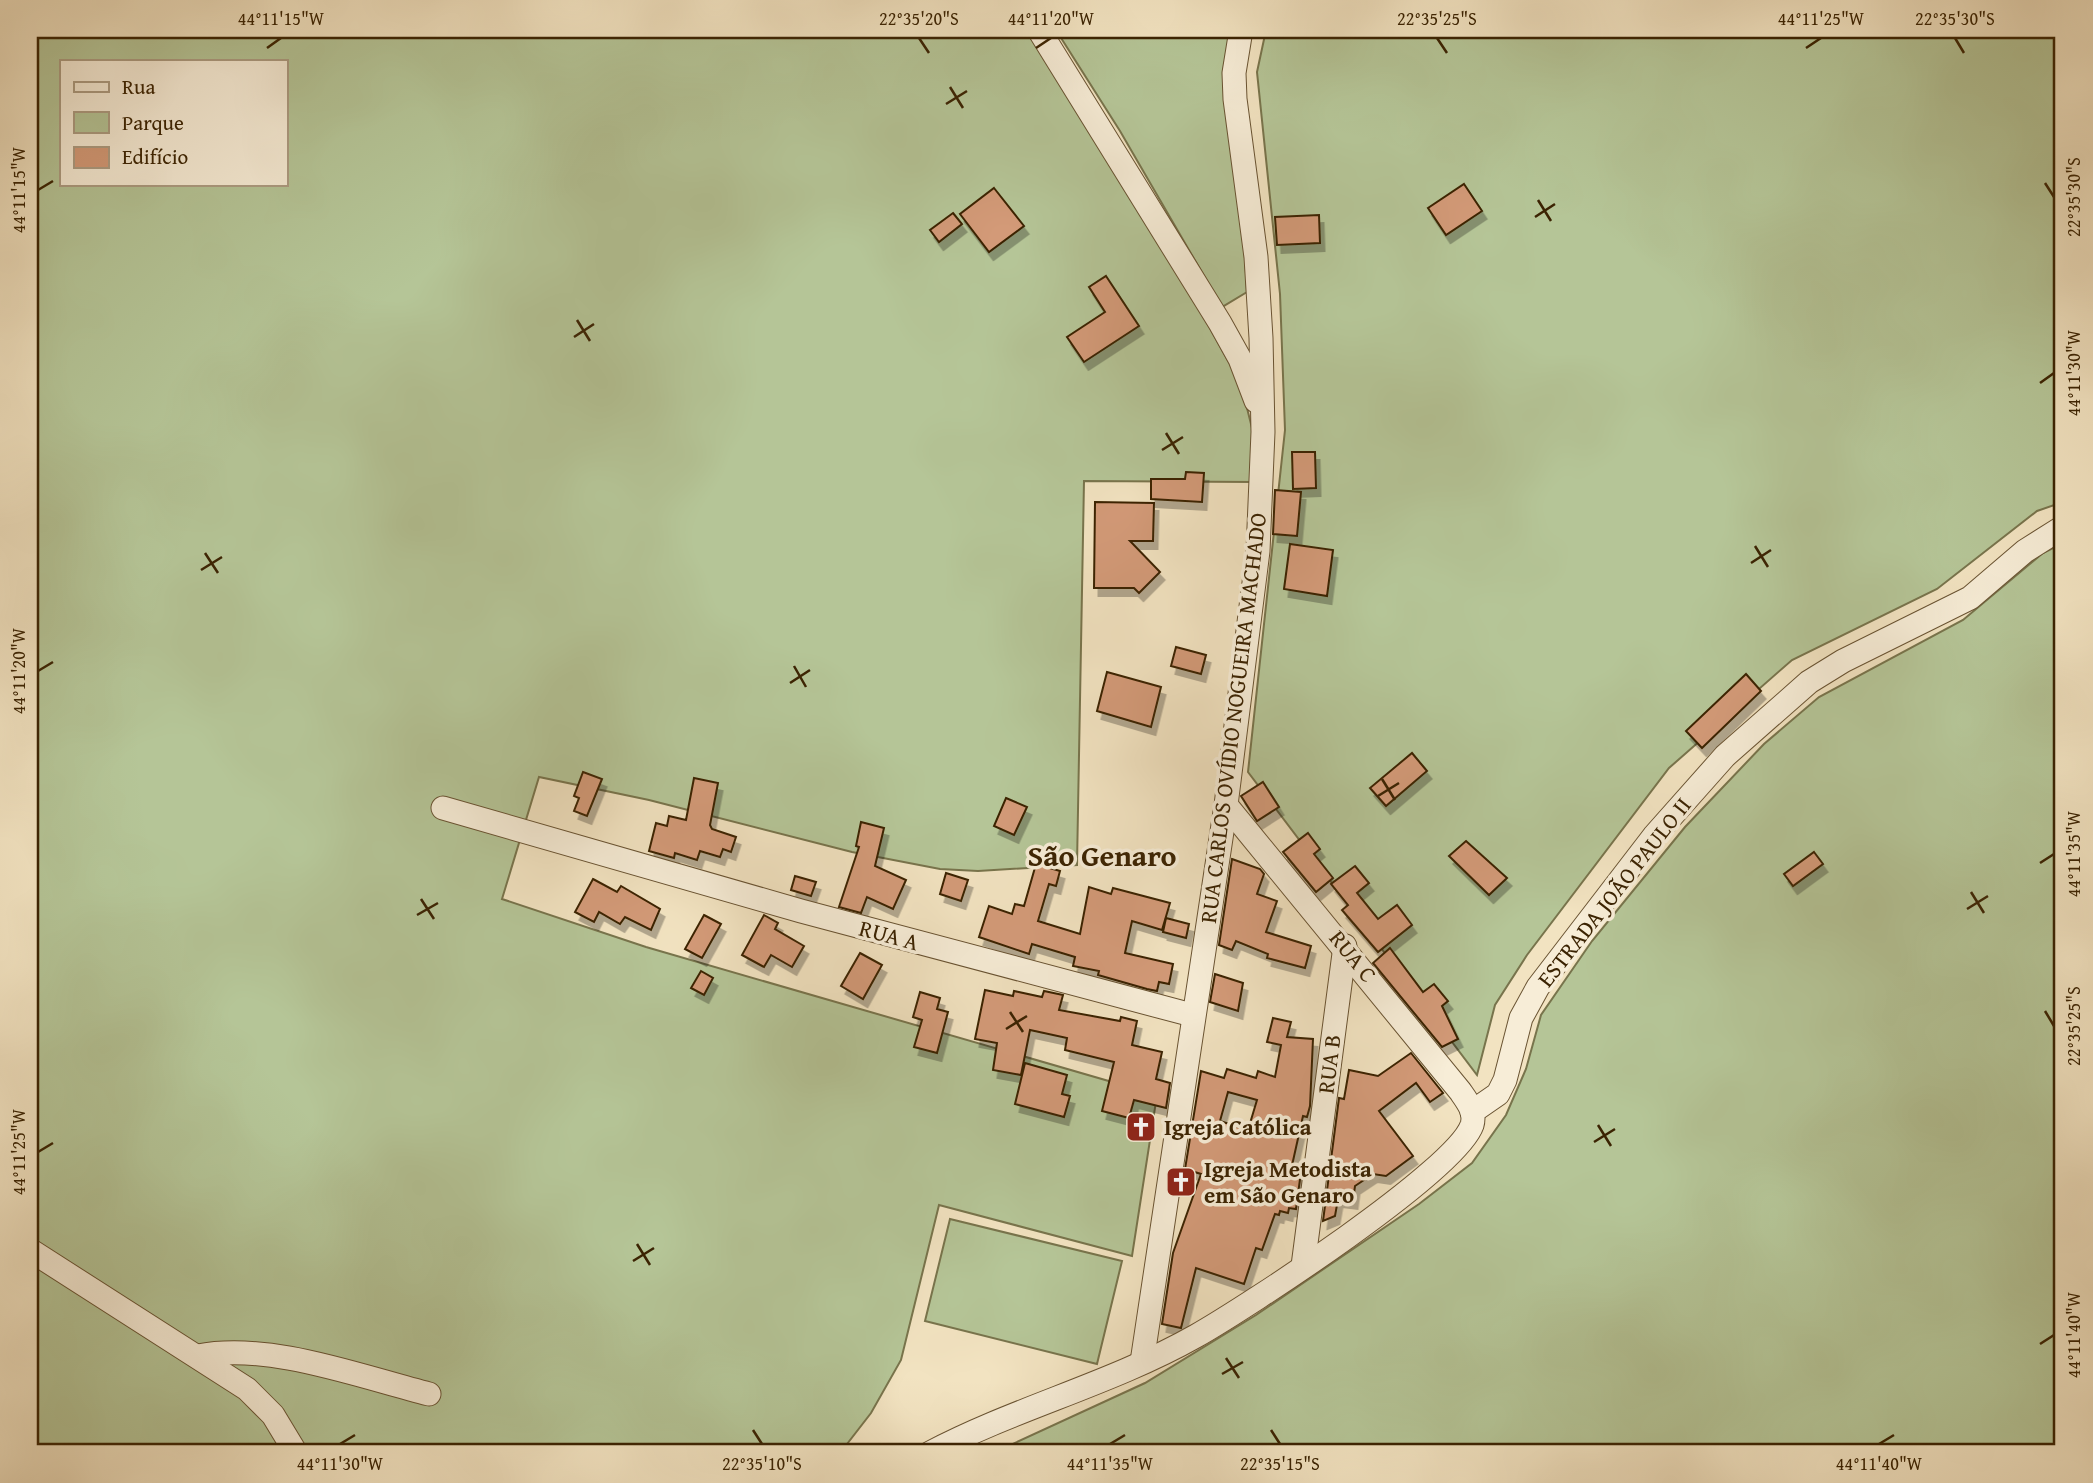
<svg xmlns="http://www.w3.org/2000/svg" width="2093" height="1483" viewBox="0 0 2093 1483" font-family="'Gentium Book Plus',serif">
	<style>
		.green { fill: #b5c597; stroke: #78744c; stroke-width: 2; fill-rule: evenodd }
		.building { fill: #d39a78; stroke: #3b2302; stroke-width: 2; fill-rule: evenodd; filter: url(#shadow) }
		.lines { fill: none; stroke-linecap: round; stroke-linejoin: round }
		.minor-casing { stroke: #695332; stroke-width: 25 }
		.minor { stroke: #f7edd7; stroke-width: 23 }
		.ticks { fill: none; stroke: #3b2302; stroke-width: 2.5 }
		.labels { text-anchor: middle; stroke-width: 7; stroke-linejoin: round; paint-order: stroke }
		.street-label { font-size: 23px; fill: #3b2302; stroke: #f7edd7 }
		.poi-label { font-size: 23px; font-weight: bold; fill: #3b2302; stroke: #f7edd7; text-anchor: start }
		.district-label { font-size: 30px; font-weight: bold; fill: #3b2302; stroke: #f7edd7 }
		.neatline { fill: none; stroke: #3b2302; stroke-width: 2.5 }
		.ticks-label { font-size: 18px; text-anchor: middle; fill: #3b2302 }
	</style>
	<defs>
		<filter id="shadow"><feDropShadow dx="4.5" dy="8" stdDeviation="0" flood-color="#0004"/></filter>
	</defs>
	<rect width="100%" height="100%" fill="#f2e3c1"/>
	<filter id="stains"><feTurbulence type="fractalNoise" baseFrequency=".00286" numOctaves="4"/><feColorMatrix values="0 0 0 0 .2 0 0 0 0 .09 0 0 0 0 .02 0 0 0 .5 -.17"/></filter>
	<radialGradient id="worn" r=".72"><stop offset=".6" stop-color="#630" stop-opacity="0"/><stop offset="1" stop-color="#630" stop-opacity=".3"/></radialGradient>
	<g class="green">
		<path d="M30 30H1028L1190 292 1241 384 1254 436 1253 482 1084 481 1077 865 978 871 940 869 852 852 649 800 539 777 502 899 646 947 1157 1095 1132 1256 939 1205 901 1360 871 1413 840 1453H30ZM61 61H285V184H61Z"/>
		<path d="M1056 30H1231C1218 83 1230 121 1237 174 1242 213 1245 252 1247 292L1222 307 1120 131Z"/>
		<polygon points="1266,30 2063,30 2063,502 2037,511 1937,589 1792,660 1669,768 1527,955 1495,1005 1477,1075 1248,772 1285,430 1280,294 1257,72"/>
		<polygon points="2063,543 2063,1453 993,1453 1145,1383 1256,1315 1419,1204 1472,1163 1506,1115 1526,1069 1541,1015 1592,941 1685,827 1764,744 1819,697 1963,620 2043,553"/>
		<polygon points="950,1219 1122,1261 1097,1364 925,1321"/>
	</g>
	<g class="building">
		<polygon points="1464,184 1482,211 1446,235 1428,208"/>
		<polygon points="994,188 1024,226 989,252 960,214"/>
		<polygon points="953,213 962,224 939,242 930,230"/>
		<polygon points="1319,215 1320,243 1277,245 1275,217"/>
		<polygon points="1106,276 1139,326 1084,362 1067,337 1105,312 1089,287"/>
		<polygon points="1292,452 1315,452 1316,488 1293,489"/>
		<polygon points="1186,472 1204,473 1202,502 1151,499 1151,479 1185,479"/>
		<polygon points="1275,490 1301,492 1297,536 1273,534"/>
		<polygon points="1095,502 1154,503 1153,541 1130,541 1160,572 1139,593 1134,588 1094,588"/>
		<polygon points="1290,544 1333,550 1327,596 1284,589"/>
		<polygon points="1176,647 1206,655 1201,674 1171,666"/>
		<polygon points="1107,672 1161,687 1151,727 1097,711"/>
		<polygon points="1746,674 1761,691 1702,748 1686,731"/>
		<polygon points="1412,753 1427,771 1386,806 1370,788"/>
		<polygon points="583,772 602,779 587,816 574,811 579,798 574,796"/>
		<polygon points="694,778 718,783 710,825 712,829 736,837 731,852 723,849 720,857 700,851 697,860 675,853 674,858 649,851 656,823 667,826 669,816 686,820"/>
		<polygon points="1263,782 1279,807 1257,821 1241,796"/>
		<polygon points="1006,798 1027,807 1014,835 994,826"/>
		<polygon points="861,822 884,828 875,866 906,880 893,909 867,897 861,913 839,907 859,847 856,846"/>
		<polygon points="1308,833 1320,849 1314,854 1333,878 1316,892 1283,852"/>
		<polygon points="1466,841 1507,878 1489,895 1449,856"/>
		<polygon points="1814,852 1823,864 1793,886 1784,874"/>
		<polygon points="1232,859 1260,869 1264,874 1257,894 1277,901 1266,932 1311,946 1305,968 1267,958 1268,954 1236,941 1232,950 1219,945"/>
		<polygon points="1036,864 1060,871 1056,886 1049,884 1038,921 1080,934 1089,887 1111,894 1113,888 1170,903 1162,930 1132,921 1125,953 1173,964 1169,984 1159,982 1157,991 1147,989 1098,975 1099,971 1073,966 1075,957 1032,944 1029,954 979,937 989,906 1012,914 1015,904 1024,906"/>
		<polygon points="1355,866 1369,883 1357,893 1378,919 1397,905 1412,925 1378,952 1342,910 1348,905 1331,884"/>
		<polygon points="946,873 968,880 961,901 940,894"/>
		<polygon points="795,876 816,882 811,896 791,890"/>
		<polygon points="593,879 617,892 621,886 660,909 651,930 625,917 620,924 599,912 594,922 575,912"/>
		<polygon points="704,915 721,924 702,958 685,949"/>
		<polygon points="764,915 778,923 775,929 804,946 792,967 771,955 764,967 742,955"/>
		<polygon points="1166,918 1189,924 1186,938 1163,932"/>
		<polygon points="1390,948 1423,992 1434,984 1448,1001 1442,1006 1458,1039 1442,1047 1373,963"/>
		<polygon points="860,953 882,965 863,999 841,986"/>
		<polygon points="701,971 713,978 704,995 691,988"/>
		<polygon points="1215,974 1243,983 1238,1011 1210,1002"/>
		<polygon points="985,990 1013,996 1014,991 1042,997 1044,991 1063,995 1059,1010 1120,1021 1121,1017 1137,1021 1132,1045 1162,1052 1156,1079 1170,1083 1166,1108 1134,1100 1129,1118 1102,1111 1114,1062 1065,1050 1067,1038 1030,1030 1021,1075 993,1070 997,1043 975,1039"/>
		<polygon points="920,992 940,998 937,1009 948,1012 937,1053 914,1047 922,1020 913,1017"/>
		<path d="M1273 1018 1291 1022 1287 1037 1313 1039 1310 1106 1307 1117 1303 1116 1291 1170 1301 1172 1296 1209 1289 1208 1288 1213 1280 1211 1279 1215 1275 1214 1262 1250 1256 1248 1244 1284 1196 1268 1181 1328 1162 1324 1173 1253 1201 1174 1185 1169 1201 1071 1224 1078 1227 1069 1256 1078 1258 1071 1275 1077 1281 1045 1267 1042ZM1228 1092 1257 1100 1248 1130 1220 1121Z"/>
		<polygon points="1411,1053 1443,1093 1430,1102 1416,1083 1379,1111 1413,1156 1386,1176 1373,1174 1355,1186 1353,1201 1338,1199 1335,1216 1323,1221 1339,1098 1344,1099 1349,1070 1378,1076"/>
		<polygon points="1025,1063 1067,1075 1062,1094 1070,1096 1064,1117 1015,1104"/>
	</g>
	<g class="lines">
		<g class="minor-casing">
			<g id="minor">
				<polyline points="1039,30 1220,323 1240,359 1256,401"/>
				<polyline points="443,808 801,911 1192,1015"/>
				<polyline points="1472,1112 1498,1094 1505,1080 1521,1018 1538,987 1654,836 1725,756 1809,682 1843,661 1970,598 2025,551 2063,527"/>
				<polyline points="30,1250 247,1389 273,1415 296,1453"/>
				<polyline points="1303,1266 1345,946"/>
				<path d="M198 1356C269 1342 358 1376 429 1394"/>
				<polyline points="1142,1362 1226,805 1258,551 1263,432 1261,338 1256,257 1235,99 1234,73 1241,30"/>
				<path d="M930 1453C1015 1408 1111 1384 1196 1336 1247 1307 1456 1171 1472 1125 1476 1112 1467 1101 1460 1091L1226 805"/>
			</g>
		</g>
		<use href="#minor" class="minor"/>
	</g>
	<path class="ticks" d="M919 38 929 53M1437 38 1447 53M1955 38 1964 53M267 48 281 38M1036 48 1051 38M1806 48 1821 38M950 87 963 108M946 104 967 91M2045 183 2054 197M38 190 53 181M1538 200 1551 221M1535 217 1555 204M577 320 590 341M574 337 594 324M2040 383 2054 373M1166 433 1179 454M1162 450 1183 437M1755 546 1768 567M205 553 218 573M1751 563 1771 550M201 570 222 557M794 666 806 687M38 671 53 662M790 683 810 670M1382 779 1395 800M1378 796 1399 783M2040 863 2054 854M1971 892 1984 913M421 899 434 919M1967 909 1988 896M417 915 438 903M2045 1011 2054 1026M1010 1012 1023 1032M1006 1029 1027 1016M1598 1125 1611 1146M1594 1142 1615 1129M38 1152 53 1143M637 1244 650 1265M633 1261 654 1248M2040 1344 2054 1335M1226 1358 1239 1378M1222 1374 1243 1362M753 1430 762 1444M1271 1430 1280 1444M340 1444 355 1435M1110 1444 1125 1435M1879 1444 1894 1435"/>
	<defs>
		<g id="church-square" transform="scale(1.575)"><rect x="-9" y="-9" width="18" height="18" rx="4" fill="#8f2418" stroke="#f7edd7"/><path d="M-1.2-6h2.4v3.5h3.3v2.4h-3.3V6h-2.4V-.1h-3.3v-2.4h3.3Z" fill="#fff"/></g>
	</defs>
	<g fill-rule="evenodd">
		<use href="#church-square" x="1141" y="1127"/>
		<use href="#church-square" x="1181" y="1182"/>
	</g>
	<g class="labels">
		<g class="street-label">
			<text transform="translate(1233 718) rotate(-83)" y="8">RUA CARLOS OVÍDIO NOGUEIRA MACHADO</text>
			<text transform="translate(1614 892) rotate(-52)" y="8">ESTRADA JOÃO PAULO II</text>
			<text transform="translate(889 935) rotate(15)" y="8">RUA A</text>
			<text transform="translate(1353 956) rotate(51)" y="8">RUA C</text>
			<text transform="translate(1329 1064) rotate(-83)" y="8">RUA B</text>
		</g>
		<g class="poi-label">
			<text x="1164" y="1135">Igreja Católica</text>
			<text x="1204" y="1177">Igreja Metodista<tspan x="1204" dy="26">em São Genaro</tspan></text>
		</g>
		<g class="district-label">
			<text x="1102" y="866">São Genaro</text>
		</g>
	</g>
	<rect width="2093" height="1483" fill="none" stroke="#f2e3c1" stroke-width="77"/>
	<rect x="60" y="60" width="228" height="126" fill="#f7edd7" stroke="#ac9c82" stroke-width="2"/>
	<rect x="74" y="82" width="35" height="10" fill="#f7edd7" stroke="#ac9c82" stroke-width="2"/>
	<text x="122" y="94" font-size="21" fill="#3b2302">Rua</text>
	<rect x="74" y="112" width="35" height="21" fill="#b5c597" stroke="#ac9c82" stroke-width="2"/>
	<text x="122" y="130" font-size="21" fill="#3b2302">Parque</text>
	<rect x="74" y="147" width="35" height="21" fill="#d39a78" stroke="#ac9c82" stroke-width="2"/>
	<text x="122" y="164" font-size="21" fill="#3b2302">Edifício</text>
	<rect x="38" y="38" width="2016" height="1406" class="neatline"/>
	<g class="ticks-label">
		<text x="281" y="25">44°11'15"W</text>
		<text x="919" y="25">22°35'20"S</text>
		<text x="1051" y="25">44°11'20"W</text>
		<text x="1437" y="25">22°35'25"S</text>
		<text x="1821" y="25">44°11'25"W</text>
		<text x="1955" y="25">22°35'30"S</text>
		<text transform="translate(19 190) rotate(-90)" y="6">44°11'15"W</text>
		<text transform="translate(2074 197) rotate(-90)" y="6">22°35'30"S</text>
		<text transform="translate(2074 373) rotate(-90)" y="6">44°11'30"W</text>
		<text transform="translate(19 671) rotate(-90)" y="6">44°11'20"W</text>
		<text transform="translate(2074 854) rotate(-90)" y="6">44°11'35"W</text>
		<text transform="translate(2074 1026) rotate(-90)" y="6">22°35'25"S</text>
		<text transform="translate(19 1152) rotate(-90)" y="6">44°11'25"W</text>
		<text transform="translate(2074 1335) rotate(-90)" y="6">44°11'40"W</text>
		<text x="340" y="1470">44°11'30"W</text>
		<text x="762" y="1470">22°35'10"S</text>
		<text x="1110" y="1470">44°11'35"W</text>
		<text x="1280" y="1470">22°35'15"S</text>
		<text x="1879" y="1470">44°11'40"W</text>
	</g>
	<rect width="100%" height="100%" filter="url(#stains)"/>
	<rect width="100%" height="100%" fill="url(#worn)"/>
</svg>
